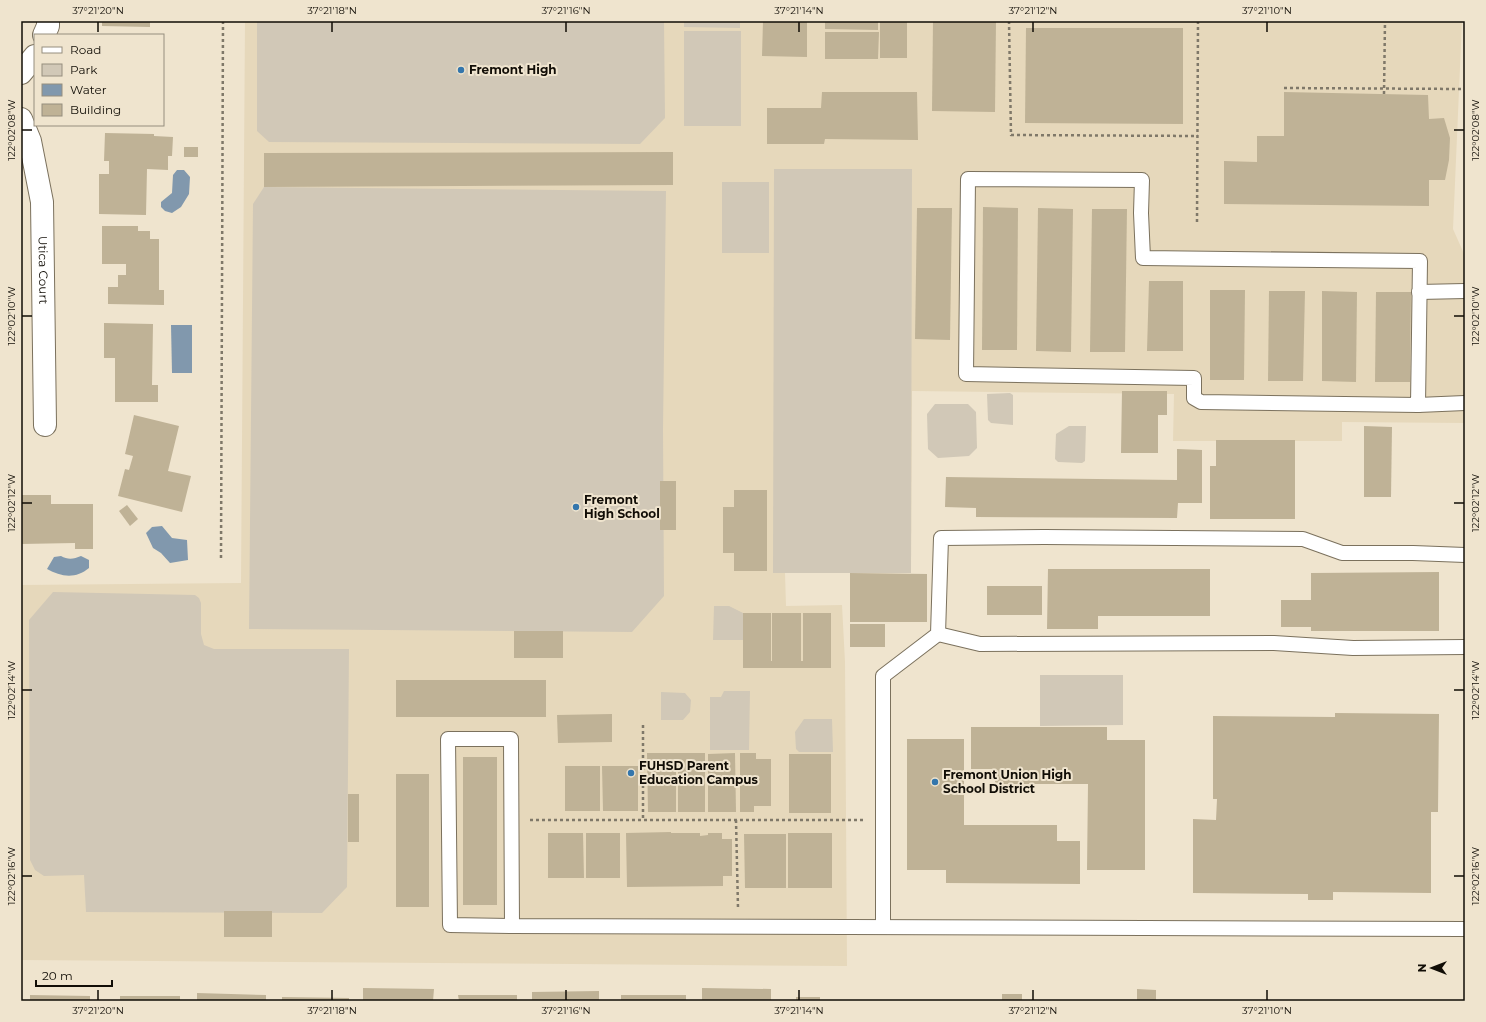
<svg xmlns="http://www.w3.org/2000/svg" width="1486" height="1022" viewBox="0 0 1486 1022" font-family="Montserrat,sans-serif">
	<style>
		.built { fill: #e6d8bb }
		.green { fill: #d1c8b7 }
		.water { fill: #8198ad }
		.building { fill: #bfb296 }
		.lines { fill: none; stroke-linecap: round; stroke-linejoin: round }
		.service-casing { stroke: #7b715d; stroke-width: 16 }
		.minor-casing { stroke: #7b715d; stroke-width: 24 }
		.path { stroke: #7f7869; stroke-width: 2.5; stroke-dasharray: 3 3; stroke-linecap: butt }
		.service { stroke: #fff; stroke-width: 14 }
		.minor { stroke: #fff; stroke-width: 22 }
		.ticks { fill: none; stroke: #110d06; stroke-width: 1.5 }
		.poi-dot { fill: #3476ac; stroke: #efe4ce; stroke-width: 1.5 }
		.labels { text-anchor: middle; stroke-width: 4; stroke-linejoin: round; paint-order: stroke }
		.poi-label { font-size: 12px; font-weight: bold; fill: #110d06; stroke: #efe4ce; text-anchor: start }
		.street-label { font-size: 12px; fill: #110d06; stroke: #efe4ce }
		.neatline { fill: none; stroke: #110d06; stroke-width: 1.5 }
		.ticks-label { font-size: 10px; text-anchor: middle; fill: #110d06 }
	</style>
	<rect width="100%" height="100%" fill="#efe4ce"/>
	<polygon class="built" points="245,21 1462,21 1453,229 1465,256 1465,423 1342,422 1342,441 1173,441 1174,394 912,391 911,573 785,573 786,606 842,605 845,662 847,966 21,960 21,585 241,583"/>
	<g class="green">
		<polygon points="257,21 664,21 665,118 640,144 269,142 257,131"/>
		<polygon points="684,21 740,21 740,28 684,27"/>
		<rect x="684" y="31" width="57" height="95"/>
		<polygon points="774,169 912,169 911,573 773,573"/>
		<rect x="722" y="182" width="47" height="71"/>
		<polygon points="264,187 666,191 663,430 664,596 632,632 249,629 253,204"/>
		<polygon points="1010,393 1013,395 1013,425 991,423 988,420 987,394"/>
		<polygon points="935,404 968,404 976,412 977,448 969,456 938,458 928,449 927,414"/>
		<polygon points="1069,426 1086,426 1085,461 1082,463 1058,462 1055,459 1056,434"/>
		<polygon points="53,592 195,595 199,598 201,603 201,634 204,645 214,649 349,649 347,887 322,913 86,912 84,875 44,876 35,870 30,860 29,620"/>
		<polygon points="714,606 729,606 743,613 743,640 713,640"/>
		<polygon points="1040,675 1123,675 1123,725 1040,726"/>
		<polygon points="724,691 750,691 749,750 710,750 710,697 721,697"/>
		<polygon points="661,692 685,693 691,700 690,712 683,720 661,720"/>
		<polygon points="804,719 832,719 833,752 799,752 796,749 795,732"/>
	</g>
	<g class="water">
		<polygon points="177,170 184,170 190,177 189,194 181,207 172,213 165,211 161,207 161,202 172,193 173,175"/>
		<polygon points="171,325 192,325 192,373 172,373"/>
		<polygon points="162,526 172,538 187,540 188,560 170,563 161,553 153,548 146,533 152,527"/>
		<path d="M61 556C68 560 74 559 81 556L89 560V568C76 579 61 577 47 569L54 557Z"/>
	</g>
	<g class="building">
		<polygon points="102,21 150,21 150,27 102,26"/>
		<polygon points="763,21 807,21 807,57 762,56"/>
		<polygon points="825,21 878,21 878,30 825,29"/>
		<rect x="880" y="21" width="27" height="37"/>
		<polygon points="933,21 996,21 995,112 932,111"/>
		<polygon points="1026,28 1183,28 1183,124 1025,123"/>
		<polygon points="825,32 879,32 878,59 825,59"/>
		<polygon points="822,92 917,92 918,140 825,139 824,144 767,144 767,108 821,108"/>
		<polygon points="1284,92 1428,95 1429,119 1444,118 1450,138 1449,160 1445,180 1429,180 1429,206 1224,204 1224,161 1257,162 1257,136 1284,136"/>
		<polygon points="105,133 154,134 154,136 173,137 172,156 168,156 168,170 147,169 146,215 99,214 99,174 109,174 109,161 104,161"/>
		<rect x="184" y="147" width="14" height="10"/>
		<polygon points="673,152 673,185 264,187 264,153"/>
		<polygon points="983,207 1018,208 1017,350 982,350"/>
		<polygon points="917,208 952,208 950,340 915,339"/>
		<polygon points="1038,208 1073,209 1071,352 1036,351"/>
		<polygon points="1092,209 1127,209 1125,352 1090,352"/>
		<polygon points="102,226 138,226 138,231 150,231 150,239 159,239 159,290 164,290 164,305 108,304 108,287 118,287 118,275 126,275 126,264 102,264"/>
		<polygon points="1149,281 1183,281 1183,351 1147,351"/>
		<polygon points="1210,290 1245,290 1244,380 1210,380"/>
		<polygon points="1269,291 1305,291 1303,381 1268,381"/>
		<polygon points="1322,291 1357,292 1356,382 1322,381"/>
		<polygon points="1376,292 1411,292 1410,382 1375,382"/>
		<polygon points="104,323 153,324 152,385 158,385 158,402 115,402 115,358 104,358"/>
		<polygon points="1122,391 1167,391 1167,415 1158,415 1158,453 1121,453"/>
		<polygon points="134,415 179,426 168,471 191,476 182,512 118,496 125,469 129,470 133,456 125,454"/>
		<polygon points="1364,426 1392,427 1391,497 1364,497"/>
		<polygon points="1216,440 1295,440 1295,519 1210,519 1210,466 1216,466"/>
		<polygon points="1177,449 1202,450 1202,503 1178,503 1177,518 976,517 976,508 945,507 946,477 1177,480"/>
		<rect x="660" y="481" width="16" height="49"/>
		<polygon points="734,490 767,490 767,571 734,571 734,553 723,553 723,507 734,507"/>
		<polygon points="21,495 51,495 51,504 93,504 93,549 75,549 75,543 21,544"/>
		<polygon points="127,505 138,519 130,526 119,511"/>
		<polygon points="1048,569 1210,569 1210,616 1098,616 1098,629 1047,629"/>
		<polygon points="1439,572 1439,631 1311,631 1311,627 1281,627 1281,600 1311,600 1311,573"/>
		<polygon points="850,573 927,574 927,622 850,622"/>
		<rect x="987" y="586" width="55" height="29"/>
		<polygon points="743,613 771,613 771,661 772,661 772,613 801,613 801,661 803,661 803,613 831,613 831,668 743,668"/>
		<rect x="850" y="624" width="35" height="23"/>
		<rect x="514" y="631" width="49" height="27"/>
		<rect x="396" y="680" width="150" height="37"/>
		<polygon points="1335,713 1439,714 1438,812 1431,812 1431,893 1333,892 1333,900 1308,900 1308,894 1193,893 1193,819 1216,820 1217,799 1213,799 1213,716 1335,717"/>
		<polygon points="612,714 612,742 558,743 557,715"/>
		<polygon points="971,727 1107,727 1107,740 1145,740 1145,870 1087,870 1088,784 995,784 995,769 971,769"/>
		<polygon points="907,739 964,739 964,825 1057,825 1057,841 1080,841 1080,884 946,883 946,870 907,870"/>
		<polygon points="647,753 705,753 705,812 678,812 678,760 676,760 676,812 648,812"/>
		<polygon points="735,753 736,812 708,812 708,754"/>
		<polygon points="740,753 756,753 756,759 771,759 771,806 754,806 754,812 740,812"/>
		<rect x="789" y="754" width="42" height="59"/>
		<rect x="463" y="757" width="34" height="148"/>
		<rect x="565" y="766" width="35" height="45"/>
		<polygon points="602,766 638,766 638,811 603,811"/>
		<rect x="396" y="774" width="33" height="133"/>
		<rect x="348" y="794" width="11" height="48"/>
		<polygon points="671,832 671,833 700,833 700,836 708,835 708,833 722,833 722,839 732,839 732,876 723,876 723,886 627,887 626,833"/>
		<polygon points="548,833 583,833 584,878 548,878"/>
		<rect x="586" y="833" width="34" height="45"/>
		<rect x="788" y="833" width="44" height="55"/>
		<polygon points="744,834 786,834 786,888 745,888"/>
		<rect x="224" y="911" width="48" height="26"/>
		<polygon points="363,988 434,989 433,1001 363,1001"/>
		<polygon points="702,988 771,989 771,1001 702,1001"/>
		<polygon points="1137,989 1156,990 1156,1001 1137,1001"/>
		<polygon points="599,991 599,1001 532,1001 532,992"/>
		<polygon points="197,993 266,995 266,1001 197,1001"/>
		<rect x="1002" y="994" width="20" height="7"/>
		<polygon points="30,995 90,996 90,1001 30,1001"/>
		<polygon points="458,995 517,995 517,1001 459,1001"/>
		<rect x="621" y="995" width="65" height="6"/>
		<rect x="120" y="996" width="60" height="5"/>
		<polygon points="282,997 349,998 349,1001 282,1001"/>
		<rect x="796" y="997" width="24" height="4"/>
	</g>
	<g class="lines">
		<g class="service-casing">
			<g id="service">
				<polygon points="968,179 1142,180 1141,213 1143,258 1420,261 1418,405 1201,402 1194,398 1194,378 966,374"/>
				<polyline points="1419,292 1465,291"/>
				<polyline points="1418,405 1465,403"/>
				<polyline points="938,634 980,644 1274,643 1353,648 1465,647"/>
				<polyline points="512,926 511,739 448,739 450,925 512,926 1465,929"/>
				<polyline points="883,927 883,676 938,634 941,538 1044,537 1303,539 1342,553 1413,553 1465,555"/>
			</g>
		</g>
		<g class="minor-casing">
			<g id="minor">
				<polyline points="44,35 48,26 48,21"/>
				<polyline points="21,73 35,56"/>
				<path id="s1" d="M21 119 30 141 42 202 45 425"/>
			</g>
		</g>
		<g class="path">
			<polyline points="1009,21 1011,135 1198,136"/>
			<polyline points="1284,88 1465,89"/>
			<polyline points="1384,94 1385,21"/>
			<polyline points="1197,222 1198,21"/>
			<polyline points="221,558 223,21"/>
			<polyline points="643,725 643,820"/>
			<polyline points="530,820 863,820"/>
			<polyline points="736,820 738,908"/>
		</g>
		<use href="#service" class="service"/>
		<use href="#minor" class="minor"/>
	</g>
	<path class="ticks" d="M98 22V32M332 22V32M566 22V32M799 22V32M1033 22V32M1267 22V32M22 130H32M1454 130H1464M22 316H32M1454 316H1464M22 503H32M1454 503H1464M22 690H32M1454 690H1464M22 876H32M1454 876H1464M98 990V1000M332 990V1000M566 990V1000M799 990V1000M1033 990V1000M1267 990V1000"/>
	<g class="poi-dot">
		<circle cx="461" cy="70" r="4"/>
		<circle cx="576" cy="507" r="4"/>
		<circle cx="631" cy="773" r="4"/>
		<circle cx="935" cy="782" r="4"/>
	</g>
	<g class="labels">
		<g class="poi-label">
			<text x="469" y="74">Fremont High</text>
			<text x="584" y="504">Fremont<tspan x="584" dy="14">High School</tspan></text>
			<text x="639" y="770">FUHSD Parent<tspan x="639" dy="14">Education Campus</tspan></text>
			<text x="943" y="779">Fremont Union High<tspan x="943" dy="14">School District</tspan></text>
		</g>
		<g class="street-label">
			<text dy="4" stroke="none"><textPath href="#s1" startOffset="154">Utica Court</textPath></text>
		</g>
	</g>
	<rect width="1486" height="1022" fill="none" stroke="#efe4ce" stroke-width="44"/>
	<rect x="34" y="34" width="130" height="92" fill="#efe4ce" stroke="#968e7e"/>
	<rect x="42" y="47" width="20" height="6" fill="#ffffff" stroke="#968e7e"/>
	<text x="70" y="54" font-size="12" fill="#110d06">Road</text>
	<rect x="42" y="64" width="20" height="12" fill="#d1c8b7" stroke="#968e7e"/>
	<text x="70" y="74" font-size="12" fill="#110d06">Park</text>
	<rect x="42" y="84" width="20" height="12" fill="#8198ad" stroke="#968e7e"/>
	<text x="70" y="94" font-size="12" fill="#110d06">Water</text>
	<rect x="42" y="104" width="20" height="12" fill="#bfb296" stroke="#968e7e"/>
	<text x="70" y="114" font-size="12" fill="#110d06">Building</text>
	<g transform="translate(1432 968) rotate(270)" stroke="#efe4ce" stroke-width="3" paint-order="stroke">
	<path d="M0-3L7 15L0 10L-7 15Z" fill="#110d06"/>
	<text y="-6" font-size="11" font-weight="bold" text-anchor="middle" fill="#110d06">N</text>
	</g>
	<path d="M36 980v6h76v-6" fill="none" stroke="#110d06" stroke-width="2"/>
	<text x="42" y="980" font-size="12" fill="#110d06" stroke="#efe4ce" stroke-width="3" paint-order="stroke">20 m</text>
	<rect x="22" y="22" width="1442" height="978" class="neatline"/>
	<g class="ticks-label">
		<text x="98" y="14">37°21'20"N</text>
		<text x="332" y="14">37°21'18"N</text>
		<text x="566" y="14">37°21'16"N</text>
		<text x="799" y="14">37°21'14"N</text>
		<text x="1033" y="14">37°21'12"N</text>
		<text x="1267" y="14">37°21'10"N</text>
		<text transform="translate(1475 130) rotate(-90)" y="4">122°02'08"W</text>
		<text transform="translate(11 130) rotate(-90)" y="4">122°02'08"W</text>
		<text transform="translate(1475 316) rotate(-90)" y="4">122°02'10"W</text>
		<text transform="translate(11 316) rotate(-90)" y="4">122°02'10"W</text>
		<text transform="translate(1475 503) rotate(-90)" y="4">122°02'12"W</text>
		<text transform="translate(11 503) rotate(-90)" y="4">122°02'12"W</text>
		<text transform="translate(1475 690) rotate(-90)" y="4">122°02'14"W</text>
		<text transform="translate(11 690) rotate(-90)" y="4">122°02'14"W</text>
		<text transform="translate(1475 876) rotate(-90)" y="4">122°02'16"W</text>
		<text transform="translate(11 876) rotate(-90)" y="4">122°02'16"W</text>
		<text x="98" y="1014">37°21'20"N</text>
		<text x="332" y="1014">37°21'18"N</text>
		<text x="566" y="1014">37°21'16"N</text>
		<text x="799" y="1014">37°21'14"N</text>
		<text x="1033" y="1014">37°21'12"N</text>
		<text x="1267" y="1014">37°21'10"N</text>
	</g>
</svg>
